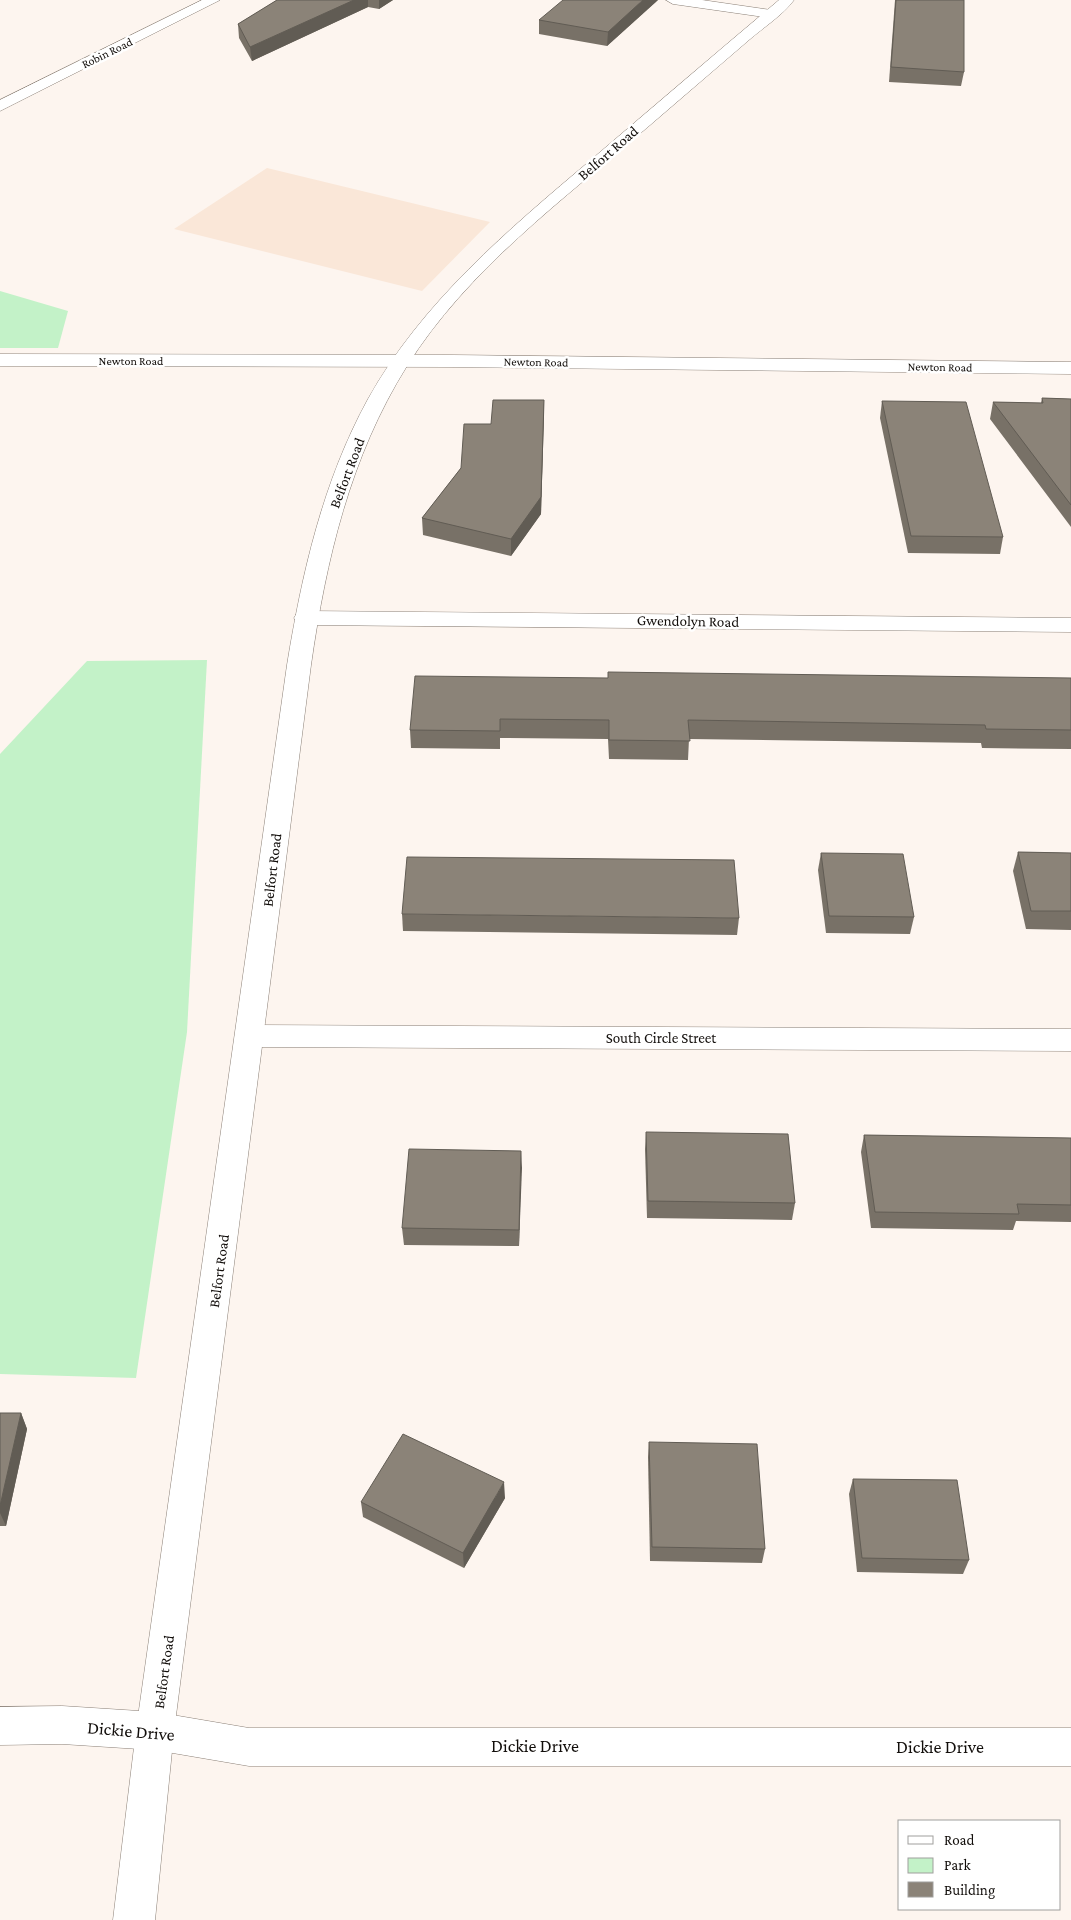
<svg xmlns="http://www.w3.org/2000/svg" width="1071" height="1920" viewBox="0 0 1071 1920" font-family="'Crimson Pro',serif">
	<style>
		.built { fill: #fae7d8 }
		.green { fill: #c3f2c8 }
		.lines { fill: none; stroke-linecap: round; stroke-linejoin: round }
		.minor-casing { stroke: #8b8077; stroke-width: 1 }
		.tertiary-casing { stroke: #8b8077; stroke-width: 1 }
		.minor { fill: #fff; fill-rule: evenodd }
		.tertiary { fill: #fff; fill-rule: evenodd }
		.wall { fill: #787167 }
		.shaded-wall { fill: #615c54 }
		.building { fill: #8b8378; stroke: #615c54 }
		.labels { text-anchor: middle; stroke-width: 5; stroke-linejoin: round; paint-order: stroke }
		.far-street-label { font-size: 12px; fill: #120e0b; stroke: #fff }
		.street-label { font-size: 15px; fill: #120e0b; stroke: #fff }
		.near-street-label { font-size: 18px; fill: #120e0b; stroke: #fff }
	</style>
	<rect width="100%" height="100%" fill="#fdf5ef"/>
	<polygon class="built" points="267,168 490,222 422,291 174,229"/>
	<g class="green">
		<polygon points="0,291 68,311 58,348 0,348"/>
		<polygon points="207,660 187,1032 136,1378 0,1374 0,754 87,661"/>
	</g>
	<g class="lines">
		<g class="minor-casing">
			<g id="minor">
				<polygon points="202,0 220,0 0,111 0,100"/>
				<polygon points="666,0 702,0 771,10 778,14 771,18 673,4"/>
				<polygon points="0,354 452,355 1071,362 1071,374 452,367 0,366"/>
				<polygon points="305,611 1071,618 1071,632 305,625 297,623 294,618 297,613"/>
				<polygon points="251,1025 1071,1029 1071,1051 251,1047 241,1044 237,1036 241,1028"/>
				<polygon points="62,1706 155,1712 249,1728 1071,1728 1071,1766 249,1766 155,1750 62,1744 0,1745 0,1707"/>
			</g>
		</g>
		<g class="tertiary-casing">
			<path id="tertiary" d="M779 0H794C783 15 764 27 749 40 716 69 682 97 649 126 564 199 467 270 407 366 350 457 326 560 311 665L174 1731 155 1920H113L136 1731 287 665C302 573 323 481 368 399 422 302 508 230 592 159 654 106 716 53 779 0Z"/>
		</g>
		<use href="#minor" class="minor"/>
		<use href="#tertiary" class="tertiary"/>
	</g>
	<g class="wall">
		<polygon points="277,0 393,0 379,9 368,7 252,61 239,38 238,24"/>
		<polygon points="658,0 607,46 539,34 539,20"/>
		<polygon points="895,0 964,0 964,72 961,86 889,82"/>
		<polygon points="1042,398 1071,399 1071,527 990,419 993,402 1041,403"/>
		<polygon points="882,401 1003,537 1000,554 908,553 880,418"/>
		<polygon points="544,417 541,514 511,556 423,535 422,518 461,468 491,424"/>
		<polygon points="608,678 1071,678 1071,749 982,748 981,743 689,739 688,760 609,759 608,739 500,738 500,749 411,748 410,730"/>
		<polygon points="1018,852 1071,853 1071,930 1026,929 1013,871"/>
		<polygon points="821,853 914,917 910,934 826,933 818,870"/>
		<polygon points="402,914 739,918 737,935 403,931"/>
		<polygon points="646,1132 795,1203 792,1220 647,1218 645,1149"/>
		<polygon points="864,1135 1071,1138 1071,1222 1016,1221 1013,1230 871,1228 861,1152"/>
		<polygon points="521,1151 519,1246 404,1245 402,1228"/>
		<polygon points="0,1413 21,1413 27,1429 6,1526 0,1526"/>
		<polygon points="649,1442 765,1549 762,1563 650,1561 648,1457"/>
		<polygon points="853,1479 969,1560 963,1574 857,1572 849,1494"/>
		<polygon points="505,1498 464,1568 363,1517 361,1502"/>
	</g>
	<g class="shaded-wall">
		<polygon points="354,0 368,0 368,7 252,61 250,47"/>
		<polygon points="379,0 393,0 379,9"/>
		<polygon points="643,0 658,0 607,46 608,32"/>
		<polygon points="544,400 541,514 511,556 511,539"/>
		<polygon points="521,1151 522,1168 519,1246 519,1230"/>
		<polygon points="21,1413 27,1429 6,1526 0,1513 0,1506"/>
		<polygon points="504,1482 505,1498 464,1568 463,1553"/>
	</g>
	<g class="building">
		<polygon points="277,0 354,0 250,47 238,24"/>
		<polygon points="563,0 643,0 608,32 539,20"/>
		<polygon points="896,0 964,0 964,72 891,67"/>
		<polygon points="1042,398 1071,399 1071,505 993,402 1043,403"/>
		<polygon points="493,400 544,400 541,497 511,539 422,518 461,468 464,424 491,424"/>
		<polygon points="882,401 966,402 1003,537 911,536"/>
		<polygon points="608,672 1071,678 1071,730 986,729 985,725 688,720 690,741 609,740 609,720 500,719 500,731 410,730 415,676 608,678"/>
		<polygon points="1018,852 1071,853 1071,911 1031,911"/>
		<polygon points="821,853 903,854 914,917 829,916"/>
		<polygon points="407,857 734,860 739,918 402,914"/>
		<polygon points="646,1132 788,1134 795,1203 648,1201"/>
		<polygon points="864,1135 1071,1138 1071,1205 1017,1204 1019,1214 875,1212"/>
		<polygon points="409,1149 521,1151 519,1230 402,1228"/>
		<polygon points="0,1413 21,1413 0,1506"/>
		<polygon points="403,1434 504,1482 463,1553 361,1502"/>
		<polygon points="649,1442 757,1444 765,1549 652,1547"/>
		<polygon points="853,1479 957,1480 969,1560 862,1558"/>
	</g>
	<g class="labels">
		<g class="far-street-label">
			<text transform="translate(107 53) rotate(-26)" y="4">Robin Road</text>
			<text x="131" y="365">Newton Road</text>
			<text transform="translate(536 362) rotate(1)" y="4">Newton Road</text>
			<text transform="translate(940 367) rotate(1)" y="4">Newton Road</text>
		</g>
		<g class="street-label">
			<text transform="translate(608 153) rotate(-41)" y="5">Belfort Road</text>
			<text transform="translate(347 473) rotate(-69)" y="5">Belfort Road</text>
			<text transform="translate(688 621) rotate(1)" y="5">Gwendolyn Road</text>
			<text transform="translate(272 870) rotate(-83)" y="5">Belfort Road</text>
			<text x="661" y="1043">South Circle Street</text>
			<text transform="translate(219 1271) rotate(-82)" y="5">Belfort Road</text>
			<text transform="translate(164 1672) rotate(-82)" y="5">Belfort Road</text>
		</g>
		<g class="near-street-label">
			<text transform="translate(131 1731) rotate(5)" y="6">Dickie Drive</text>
			<text x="535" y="1752">Dickie Drive</text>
			<text x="940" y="1753">Dickie Drive</text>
		</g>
	</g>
	<rect x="898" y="1820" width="162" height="90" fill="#ffffff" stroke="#a09f9d"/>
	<rect x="908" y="1836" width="25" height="8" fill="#ffffff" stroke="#a09f9d"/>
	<text x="944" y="1845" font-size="15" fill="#120e0b">Road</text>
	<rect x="908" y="1858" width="25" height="15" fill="#c3f2c8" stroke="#a09f9d"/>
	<text x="944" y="1870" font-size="15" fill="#120e0b">Park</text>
	<rect x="908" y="1882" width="25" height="15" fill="#8b8378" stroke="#a09f9d"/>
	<text x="944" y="1895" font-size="15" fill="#120e0b">Building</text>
</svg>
